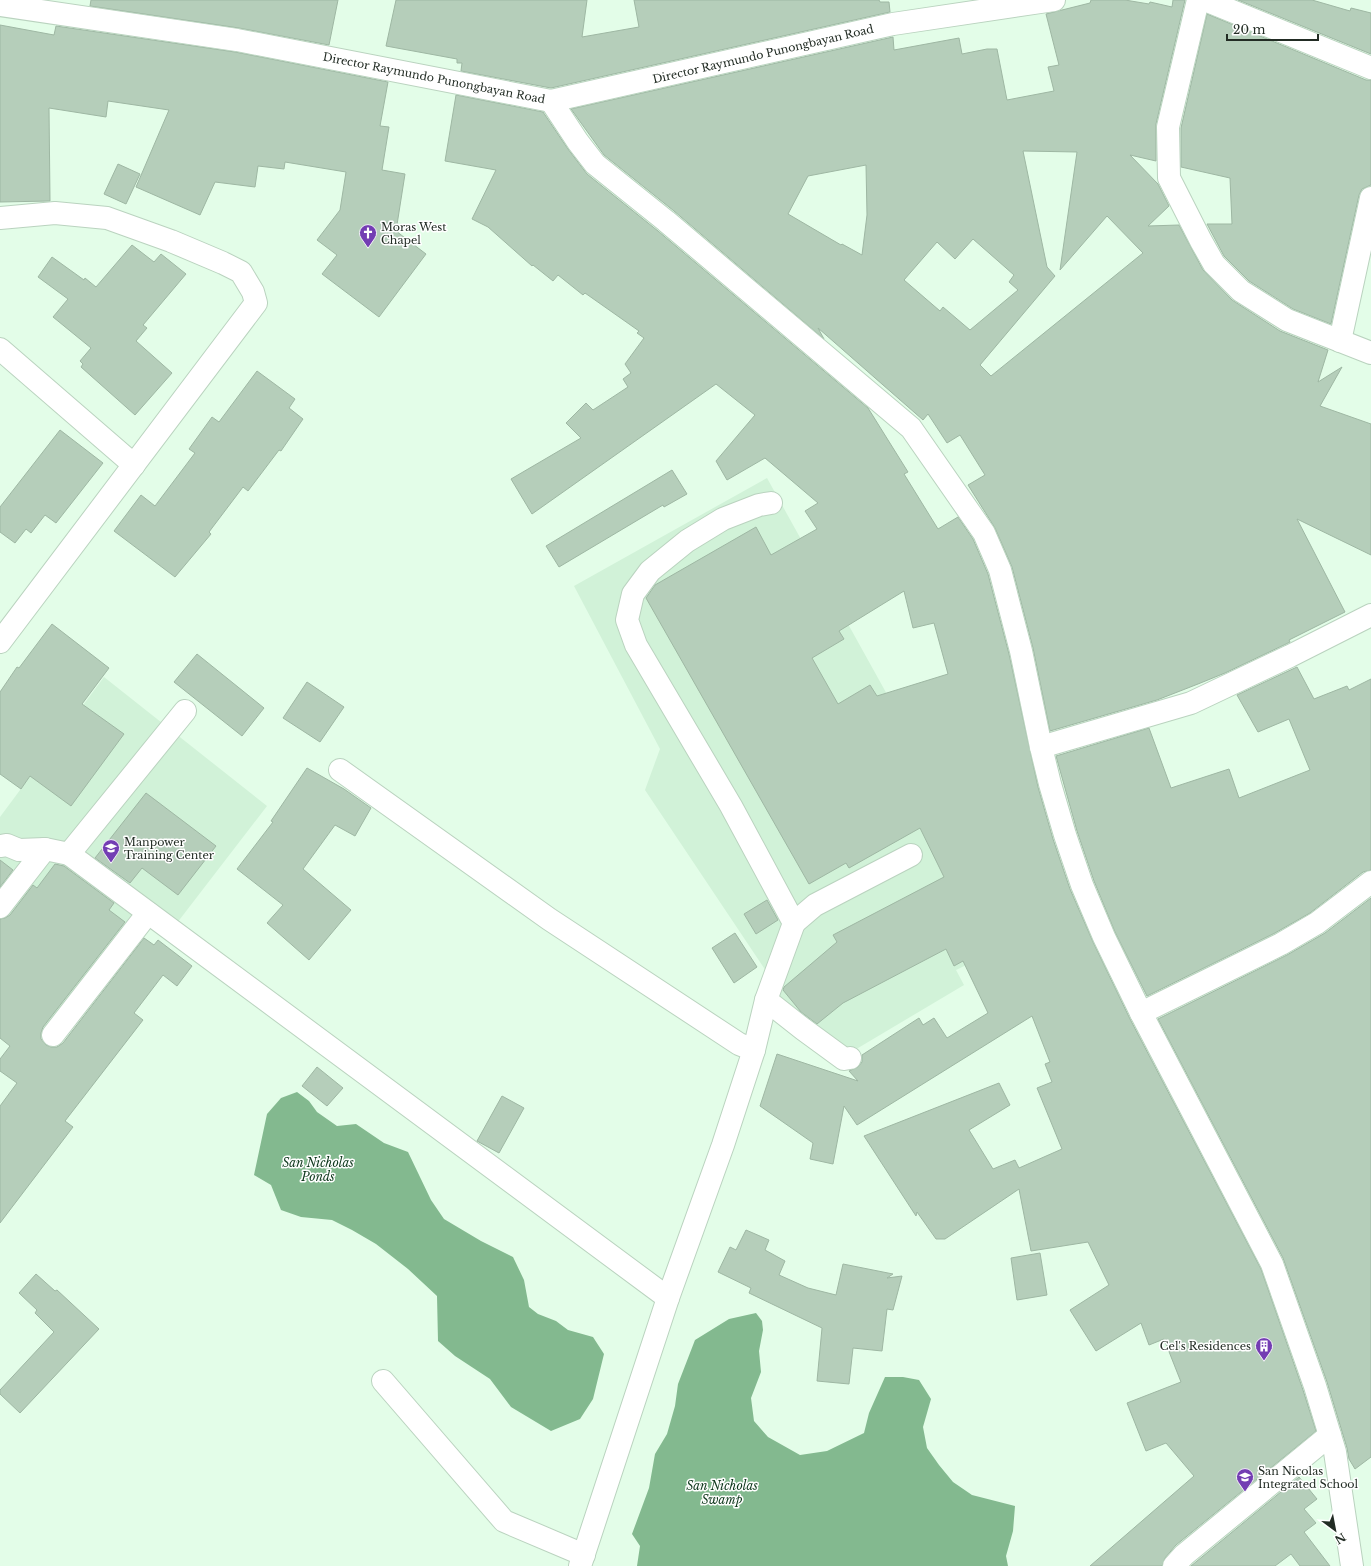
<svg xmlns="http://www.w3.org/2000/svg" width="1371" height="1566" viewBox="0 0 1371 1566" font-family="'Libre Baskerville',serif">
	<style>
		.built { fill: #d1f2d8 }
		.water { fill: #83b98f }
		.building { fill: #b5ceba; stroke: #9eb7a3; fill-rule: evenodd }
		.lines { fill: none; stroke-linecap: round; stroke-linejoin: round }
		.minor-casing { stroke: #bad3bf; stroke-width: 24 }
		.minor { stroke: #fff; stroke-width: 22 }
		.labels { text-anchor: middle; stroke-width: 3; stroke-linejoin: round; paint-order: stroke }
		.street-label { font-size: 11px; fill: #222c24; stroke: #fff }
		.poi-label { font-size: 11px; fill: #222c24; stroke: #fff; text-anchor: start }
		.water-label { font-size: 12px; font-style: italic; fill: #0f391d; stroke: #fff }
	</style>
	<rect width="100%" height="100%" fill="#e3fde8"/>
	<g class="built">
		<polygon points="767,478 959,824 1018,940 956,970 964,985 848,1054 784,1006 776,986 645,790 660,749 574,586"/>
		<polygon points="104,677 267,806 177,923 161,909 53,1044 0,1005 0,817"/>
	</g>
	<g class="water">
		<polygon points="297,1092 309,1101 317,1112 337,1126 356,1124 384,1143 408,1152 431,1200 444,1219 481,1241 513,1257 524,1280 529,1307 538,1314 556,1321 568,1330 593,1337 604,1354 593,1399 580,1419 551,1431 511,1407 490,1379 455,1356 438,1341 437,1296 408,1269 376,1244 352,1230 332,1220 301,1217 281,1210 271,1185 254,1175 267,1114 281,1098"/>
		<polygon points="756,1313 762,1321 763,1330 759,1351 761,1372 751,1398 754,1421 768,1437 800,1455 827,1451 864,1433 869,1413 885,1377 903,1377 919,1380 931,1399 923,1427 927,1448 939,1465 953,1482 972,1495 1015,1506 1013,1531 1006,1556 1008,1566 637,1566 640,1546 632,1534 649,1488 655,1454 667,1434 675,1406 678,1384 695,1340 729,1319"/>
	</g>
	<g class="building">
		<polygon points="91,0 338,0 329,45 239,28 90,6"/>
		<polygon points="396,0 587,0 582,37 639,27 634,0 879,0 880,2 889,2 890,12 551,88 461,71 462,63 457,63 457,59 386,46"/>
		<path d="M1091 0H1125L1149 4 1150 2 1172 7 1173 0H1185L1156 124V161L1130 155 1158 184 1169 206 1148 226 1179 225 1203 270 1232 300 1280 331 1328 350 1318 382 1342 367 1320 406 1371 424V555L1297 519 1345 612 1289 640 1290 642 1284 645 1225 673 1198 684 1157 700 1050 731 1033 648 1012 567 995 528 968 485 985 475 960 435 947 443 928 414 923 420 818 328 824 339 674 211 604 155 571 109 893 37 894 50 959 38 962 54 987 49H997L1007 100 1054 91 1048 67 1059 65 1046 14 1090 3ZM1023 151 1077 152 1060 270 1107 216 1143 253 991 376 980 365 1055 276 1047 267ZM866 165 867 215 862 255 842 244 841 245 788 214 808 176ZM973 239 1014 275 1009 282 1018 290 970 330 943 307 940 311 904 280 937 242 955 259Z"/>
		<polygon points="1238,0 1312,0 1350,11 1351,8 1371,13 1371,54"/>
		<polygon points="1207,14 1366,80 1371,80 1371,185 1362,189 1359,195 1331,324 1293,309 1249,281 1224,256 1207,224 1232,224 1230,178 1181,167 1181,128"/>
		<polygon points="0,25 54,35 56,26 235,52 388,82 380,126 389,127 382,170 405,174 396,231 426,254 379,317 322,274 337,255 317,240 340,210 346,172 285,162 284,169 258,166 255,187 215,182 200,215 136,187 169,110 108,101 106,117 49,108 50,201 0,202"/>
		<path d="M456 95 543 112 568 149 587 174 658 231 868 408 908 472 904 474 938 529 958 517 973 539 988 574 1009 654 1038 787 1053 839 1070 889 1093 942 1130 1019 1261 1269 1303 1390 1316 1431 1176 1545 1165 1558 1162 1566H1090L1194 1476 1166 1443 1146 1451 1127 1403 1181 1382 1164 1339 1149 1345 1141 1323 1096 1351 1070 1310 1109 1285 1088 1242 1031 1251 1019 1189 945 1239H936L917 1212 916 1216 864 1136 999 1083 1010 1105 969 1130 993 1169 1015 1160 1019 1168 1062 1149 1037 1088 1052 1082 1045 1064 1050 1062 1032 1016 857 1125 844 1106 833 1164 810 1159 813 1143 760 1106 777 1054 858 1081 849 1071 858 1067 862 1062V1055L919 1018 923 1025 934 1018 947 1038 988 1013 963 961 954 966 946 949 843 1003 817 1024 801 1012 783 990 784 987 837 942 833 935 944 877 920 828 849 868 846 863 809 884 646 598 655 585 756 527 771 555 817 529 805 511 818 503 765 458 727 480 716 461 755 415 716 384 532 514 511 479 581 438 566 423 586 403 593 410 628 387 623 379 631 373 625 364 644 338 637 333 639 331 585 293 583 295 558 275 553 281 533 265 532 266 488 227 472 219 496 170 445 161ZM904 591 913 628 934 623 948 674 877 696 870 685 838 704 812 658 844 639 839 631Z"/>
		<polygon points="118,164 140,174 126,204 104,194"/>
		<polygon points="132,245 154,262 161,254 186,274 143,325 147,328 136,341 172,373 135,415 81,367 83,364 80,361 91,348 53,317 68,299 38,277 52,257 84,280 85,278 96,287"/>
		<polygon points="257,371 295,399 289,408 303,419 281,451 279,450 248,491 243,487 209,532 211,534 175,577 114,531 141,495 155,506 195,453 189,449 212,417 219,422"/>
		<polygon points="60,430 103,463 56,523 45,515 31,533 26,529 15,543 0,532 0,507"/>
		<polygon points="672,470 687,494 664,507 663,505 559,567 546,546"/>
		<polygon points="52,624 109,668 82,704 124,734 71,806 30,776 21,789 0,774 0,692 17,667 19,668"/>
		<polygon points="197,654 264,708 242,736 174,682"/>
		<polygon points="1297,667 1314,699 1347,686 1349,690 1371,679 1371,870 1363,872 1310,913 1275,933 1147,996 1115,932 1094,881 1077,831 1056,756 1149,728 1171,788 1229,769 1239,798 1310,770 1289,719 1258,732 1237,695"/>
		<polygon points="307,682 344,707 320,742 283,718"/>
		<polygon points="307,768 344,789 371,808 355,836 335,825 303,869 351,910 309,960 267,923 283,905 237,869 273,822 271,821"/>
		<polygon points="146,793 216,846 178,895 142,868 130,883 95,858"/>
		<polygon points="0,860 13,870 0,887"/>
		<polygon points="55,864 64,866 114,903 109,910 125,922 43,1027 41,1033 41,1039 46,1045 51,1047 57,1047 63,1043 144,938 154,945 158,940 192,966 177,986 163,975 134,1013 143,1020 65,1121 73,1127 0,1223 0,1106 17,1083 0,1071 0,1059 10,1046 0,1038 0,919 5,918 10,915 33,885 37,888"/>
		<polygon points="1371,898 1371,1457 1355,1469 1349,1459 1347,1448 1327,1382 1283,1258 1158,1019 1287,955 1325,933"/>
		<polygon points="767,900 778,920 756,934 744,914"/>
		<polygon points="735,933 757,967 734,983 712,948"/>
		<polygon points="317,1067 343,1088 327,1106 302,1086"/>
		<polygon points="502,1096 524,1108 499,1153 477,1141"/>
		<polygon points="746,1230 769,1240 765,1250 785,1261 779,1275 808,1288 836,1295 843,1264 893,1274 887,1278 902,1276 893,1310 887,1309 882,1351 853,1348 849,1384 817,1381 822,1328 749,1293 751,1288 718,1272 730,1247 736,1250"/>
		<polygon points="1040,1253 1047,1295 1017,1300 1011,1258"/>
		<polygon points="36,1274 55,1291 57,1290 99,1329 20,1413 0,1394 0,1390 54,1332 35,1313 37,1310 19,1293"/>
		<polygon points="1299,1477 1317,1499 1304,1509 1316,1523 1304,1532 1330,1566 1300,1566 1291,1554 1275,1566 1191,1566"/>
	</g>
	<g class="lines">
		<g class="minor-casing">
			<g id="minor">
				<polyline points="1198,0 1168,127 1169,178 1201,241 1214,264 1241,291 1287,320 1371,353"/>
				<polyline points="1205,0 1371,68"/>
				<polyline points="0,5 237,40 551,101 893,24 1054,0"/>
				<polyline points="551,101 578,142 595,164 666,221 911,428 984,533 1000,570 1021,651 1041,747 1050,784 1065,835 1082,885 1104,937 1141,1013 1272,1264 1315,1386 1335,1452 1352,1566"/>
				<polyline points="0,218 55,213 107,218 171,241 223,263 241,272 253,292 256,303 0,642"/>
				<polyline points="1340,341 1371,198"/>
				<polyline points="0,349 134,465"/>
				<polyline points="1041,747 1191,703 1290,656 1371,615"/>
				<polyline points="340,770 549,919 739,1044 754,1050"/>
				<polyline points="0,846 7,845 19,850 45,849 69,854 185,711"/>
				<polyline points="69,854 668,1298"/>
				<polyline points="0,907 45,849"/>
				<polyline points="794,923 815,905 911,855"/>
				<polyline points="766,1000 803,1029 844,1059 850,1058"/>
				<polyline points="1141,1013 1281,944 1317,923 1371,882"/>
				<polyline points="53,1035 148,913"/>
				<polyline points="383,1381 504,1521 584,1555"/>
				<polyline points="580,1566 668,1298 723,1145 754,1050 766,1000 794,923 731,806 636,645 627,620 633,594 650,571 687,541 723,519 759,505 771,503"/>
				<polyline points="1174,1566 1184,1555 1330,1435"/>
			</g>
		</g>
		<use href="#minor" class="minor"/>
	</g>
	<defs>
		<g id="church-pin" transform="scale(0.9)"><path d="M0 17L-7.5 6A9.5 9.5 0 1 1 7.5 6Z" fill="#733db3" stroke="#fff"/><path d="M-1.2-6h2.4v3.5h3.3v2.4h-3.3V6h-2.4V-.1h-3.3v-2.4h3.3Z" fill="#fff"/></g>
		<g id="school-pin" transform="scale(0.9)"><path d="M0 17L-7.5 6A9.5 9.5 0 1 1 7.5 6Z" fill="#733db3" stroke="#fff"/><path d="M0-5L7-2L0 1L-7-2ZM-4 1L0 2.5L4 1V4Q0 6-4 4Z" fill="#fff"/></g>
		<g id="building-pin" transform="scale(0.9)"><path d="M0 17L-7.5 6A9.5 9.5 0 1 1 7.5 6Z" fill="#733db3" stroke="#fff"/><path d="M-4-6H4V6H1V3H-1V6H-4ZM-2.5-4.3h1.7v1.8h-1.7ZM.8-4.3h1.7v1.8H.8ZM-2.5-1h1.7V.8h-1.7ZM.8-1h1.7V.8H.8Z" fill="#fff"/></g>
	</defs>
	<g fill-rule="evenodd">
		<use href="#church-pin" x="368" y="233"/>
		<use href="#school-pin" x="111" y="848"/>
		<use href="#building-pin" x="1264" y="1346"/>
		<use href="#school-pin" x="1245" y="1477"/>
	</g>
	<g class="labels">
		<g class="street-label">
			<text transform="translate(763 54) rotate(-13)" y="4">Director Raymundo Punongbayan Road</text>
			<text transform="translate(434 78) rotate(11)" y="4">Director Raymundo Punongbayan Road</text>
		</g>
		<g class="poi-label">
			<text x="381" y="231">Moras West<tspan x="381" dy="13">Chapel</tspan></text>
			<text x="124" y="846">Manpower<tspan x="124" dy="13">Training Center</tspan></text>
			<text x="1251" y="1350" text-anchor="end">Cel's Residences</text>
			<text x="1258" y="1475">San Nicolas<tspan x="1258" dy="13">Integrated School</tspan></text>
		</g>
		<g class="water-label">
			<text x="318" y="1167">San Nicholas<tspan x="318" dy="14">Ponds</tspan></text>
			<text x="722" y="1490">San Nicholas<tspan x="722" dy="14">Swamp</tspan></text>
		</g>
	</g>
	<g transform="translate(1335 1530) rotate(148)" stroke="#ffffff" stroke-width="3" paint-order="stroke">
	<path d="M0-3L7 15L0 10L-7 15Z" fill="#222c24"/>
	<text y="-6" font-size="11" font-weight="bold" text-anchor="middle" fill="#222c24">N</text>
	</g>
	<path d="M1227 34v6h91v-6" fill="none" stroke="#222c24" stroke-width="2"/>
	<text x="1233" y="34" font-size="12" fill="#222c24" stroke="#ffffff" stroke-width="3" paint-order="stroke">20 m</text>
</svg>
